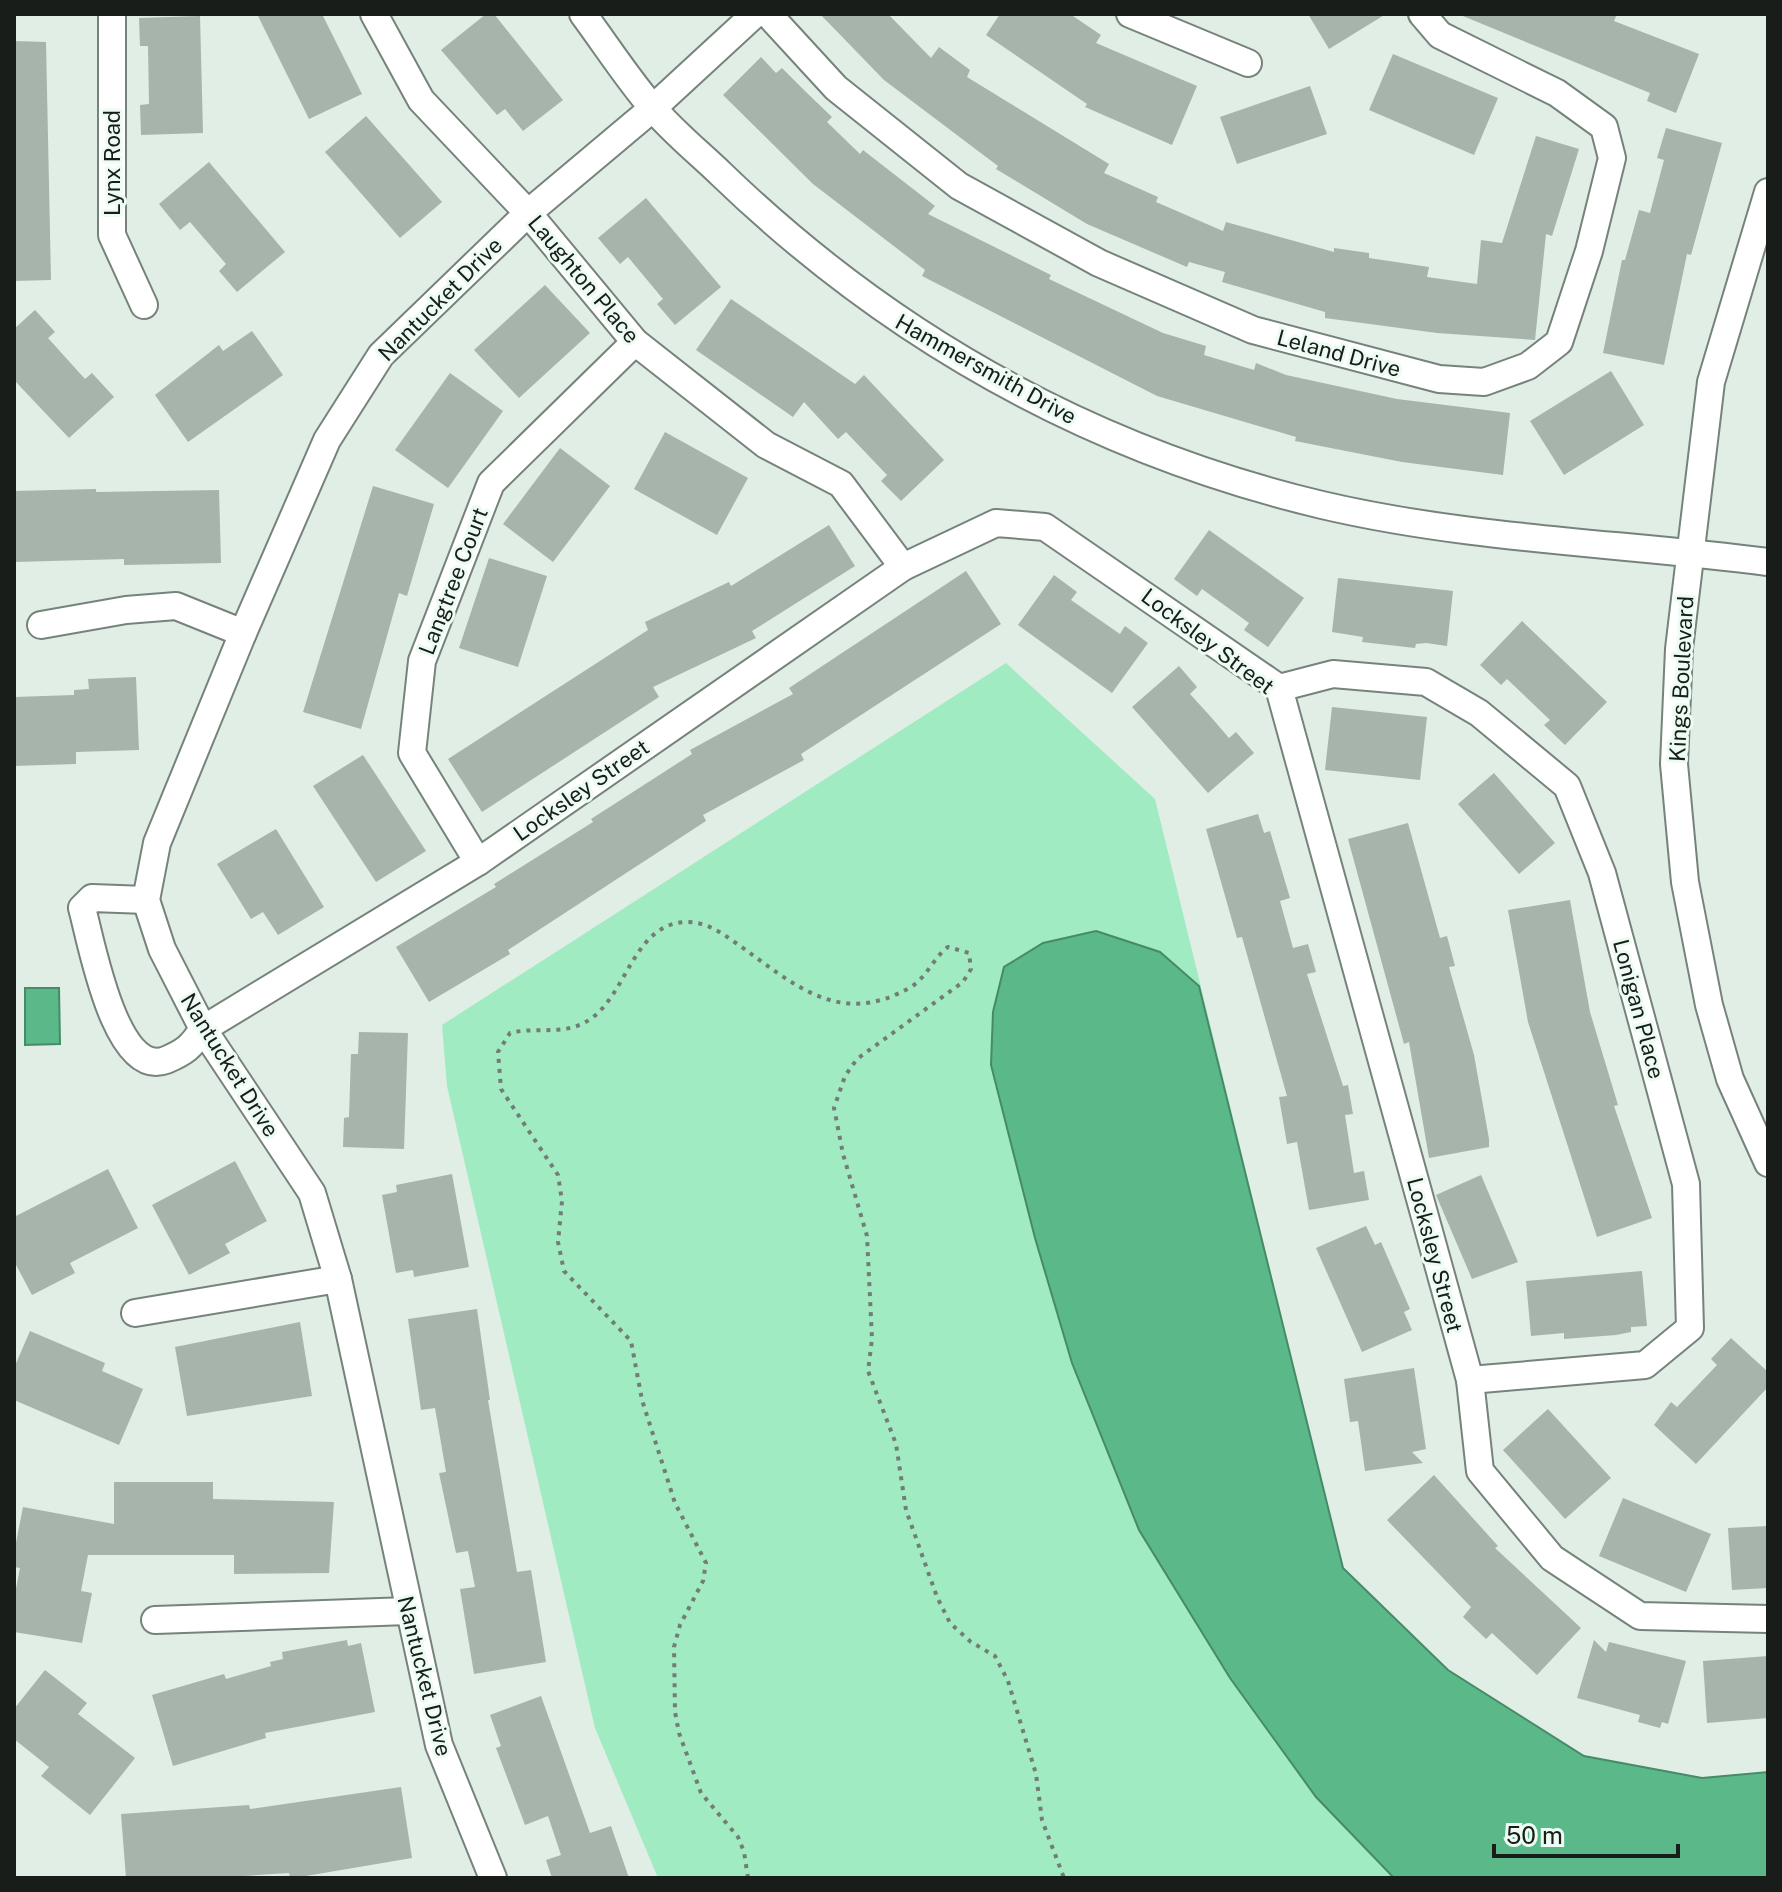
<svg xmlns="http://www.w3.org/2000/svg" width="1782" height="1892" viewBox="0 0 1782 1892" font-family="'Public Sans',sans-serif">
	<style>
		.green { fill: #a0ebc1 }
		.water { fill: #5bb889; stroke: #478a68; stroke-width: 2 }
		.building { fill: #a6b4ab }
		.lines { fill: none; stroke-linecap: round; stroke-linejoin: round }
		.minor-casing { stroke: #76837b; stroke-width: 30 }
		.path { stroke: #737c77; stroke-width: 4; stroke-dasharray: 4 6; stroke-linecap: butt }
		.minor { stroke: #fff; stroke-width: 26 }
		.labels { text-anchor: middle; stroke-width: 6; stroke-linejoin: round; paint-order: stroke }
		.street-label { font-size: 22px; fill: #181d1a; stroke: #edfcf3 }
	</style>
	<rect width="100%" height="100%" fill="#e0eee5"/>
	<polygon class="green" points="1006,663 1155,799 1343,1568 1448,1670 1584,1756 1702,1778 1768,1772 1768,1878 658,1878 595,1728 447,1086 442,1025"/>
	<g class="water">
		<polygon points="1096,931 1160,952 1199,986 1343,1568 1448,1670 1584,1756 1702,1778 1768,1772 1768,1878 1394,1878 1316,1797 1230,1678 1139,1530 1072,1363 1035,1238 991,1065 993,1012 1004,967 1043,943"/>
		<polygon points="25,988 59,988 60,1044 25,1045"/>
	</g>
	<g class="building">
		<polygon points="257,14 322,14 362,94 309,119"/>
		<polygon points="486,14 494,14 563,100 523,131 505,109 497,115 441,50"/>
		<polygon points="820,14 888,14 931,58 939,47 970,70 967,77 1109,164 1104,173 1158,197 1156,202 1223,231 1226,222 1334,252 1334,248 1369,253 1369,258 1429,267 1427,277 1477,284 1481,240 1502,243 1536,136 1579,149 1552,236 1546,234 1535,340 1437,333 1325,318 1325,312 1222,282 1225,272 1189,262 1187,267 1087,224 996,169 998,166 884,80"/>
		<polygon points="1000,14 1070,14 1101,35 1096,43 1197,86 1172,145 1085,107 1087,104 986,35"/>
		<polygon points="1308,14 1386,14 1329,49"/>
		<polygon points="1458,14 1617,14 1614,21 1699,54 1676,113 1647,101 1650,93"/>
		<polygon points="200,16 203,133 141,135 140,105 149,104 148,46 140,46 139,18"/>
		<polygon points="14,41 46,42 51,280 14,281"/>
		<polygon points="1393,54 1498,98 1474,155 1369,110"/>
		<polygon points="761,57 776,73 782,68 806,92 832,117 827,122 860,154 863,150 935,206 928,214 1051,275 1049,279 1163,333 1206,346 1204,355 1254,370 1256,363 1286,375 1397,399 1510,413 1503,475 1402,462 1295,441 1296,437 1157,396 922,276 925,270 813,184 723,95"/>
		<polygon points="1310,86 1327,134 1237,164 1220,117"/>
		<polygon points="366,116 442,202 400,238 325,152"/>
		<polygon points="1666,128 1722,143 1691,255 1687,254 1664,365 1603,353 1622,260 1625,260 1639,210 1650,213 1664,160 1657,158"/>
		<polygon points="209,162 285,252 237,292 219,271 226,264 190,222 180,230 159,204"/>
		<polygon points="646,198 721,287 675,325 657,304 663,299 628,257 620,264 598,238"/>
		<polygon points="545,285 590,333 519,398 474,350"/>
		<polygon points="731,299 855,384 864,375 944,460 901,501 881,481 887,475 846,432 838,439 804,402 793,417 696,350"/>
		<polygon points="35,310 55,332 48,338 85,379 92,373 114,397 69,438 14,380 14,329"/>
		<polygon points="252,331 283,375 188,442 155,395 219,345 223,351"/>
		<polygon points="1611,371 1644,425 1564,475 1530,421"/>
		<polygon points="450,373 503,411 448,488 395,450"/>
		<polygon points="665,432 748,478 717,535 634,489"/>
		<polygon points="560,448 610,486 553,562 503,524"/>
		<polygon points="373,486 434,504 407,596 399,593 361,729 303,712"/>
		<polygon points="96,489 96,492 219,490 221,563 124,565 124,559 14,562 14,491"/>
		<polygon points="829,525 855,566 752,631 756,638 653,687 659,697 482,812 448,759 648,630 645,622 729,582 731,586"/>
		<polygon points="1209,530 1304,598 1268,647 1244,630 1249,623 1202,589 1197,596 1174,579"/>
		<polygon points="489,558 547,576 518,667 459,648"/>
		<polygon points="966,571 1001,624 801,754 804,760 703,815 706,821 508,950 510,954 429,1002 396,947 496,887 494,884 593,822 591,819 692,754 690,750 793,694 789,688"/>
		<polygon points="1054,575 1077,592 1071,600 1120,634 1125,626 1148,643 1112,693 1018,625"/>
		<polygon points="1338,578 1453,591 1447,646 1426,643 1416,644 1415,648 1362,642 1363,637 1332,632"/>
		<polygon points="1522,621 1607,702 1565,745 1544,725 1550,720 1507,679 1501,685 1480,665"/>
		<polygon points="1179,666 1197,687 1190,694 1210,716 1229,738 1236,732 1254,753 1208,793 1132,707"/>
		<polygon points="136,677 139,750 76,752 76,764 14,766 14,697 74,695 74,690 89,689 88,679"/>
		<polygon points="1332,707 1427,717 1420,780 1325,770"/>
		<polygon points="363,755 426,851 376,882 313,786"/>
		<polygon points="1494,773 1555,843 1519,874 1458,804"/>
		<polygon points="1258,814 1264,833 1270,831 1290,898 1280,901 1293,948 1308,944 1316,972 1307,974 1343,1086 1348,1085 1353,1114 1345,1115 1354,1173 1364,1171 1369,1200 1309,1210 1297,1142 1287,1144 1279,1097 1287,1096 1242,937 1237,938 1206,829"/>
		<polygon points="1408,823 1440,938 1447,936 1455,966 1449,967 1474,1055 1489,1139 1489,1147 1429,1158 1409,1042 1404,1044 1348,839"/>
		<polygon points="276,829 324,907 278,935 263,912 251,919 217,864"/>
		<polygon points="1570,900 1590,1012 1618,1105 1614,1106 1652,1218 1597,1237 1528,1022 1508,910"/>
		<polygon points="359,1032 408,1033 404,1149 343,1147 344,1118 349,1117 351,1054 358,1054"/>
		<polygon points="235,1161 267,1221 225,1244 230,1253 189,1275 152,1205"/>
		<polygon points="108,1169 138,1228 70,1263 75,1273 32,1295 14,1261 14,1217"/>
		<polygon points="452,1174 469,1267 414,1277 413,1270 396,1273 382,1195 397,1192 396,1185"/>
		<polygon points="1481,1175 1518,1262 1472,1279 1436,1195"/>
		<polygon points="1366,1226 1375,1245 1381,1242 1410,1309 1404,1312 1412,1330 1362,1352 1316,1248"/>
		<polygon points="1642,1271 1647,1326 1631,1327 1631,1332 1616,1335 1564,1339 1564,1333 1531,1336 1526,1281"/>
		<polygon points="477,1309 490,1400 488,1400 517,1572 531,1570 546,1662 474,1674 460,1589 475,1587 468,1551 456,1553 439,1473 446,1472 435,1408 421,1410 408,1319"/>
		<polygon points="300,1322 312,1396 187,1416 175,1347"/>
		<polygon points="30,1331 105,1363 102,1371 143,1389 119,1445 14,1400 14,1368"/>
		<polygon points="1731,1338 1768,1372 1768,1387 1696,1464 1654,1425 1671,1402 1677,1407 1717,1365 1711,1359"/>
		<polygon points="1414,1368 1426,1449 1412,1452 1423,1463 1365,1471 1358,1421 1350,1422 1344,1379"/>
		<polygon points="1548,1409 1611,1478 1565,1519 1503,1450"/>
		<polygon points="1434,1475 1498,1546 1495,1548 1581,1628 1537,1675 1492,1633 1486,1639 1463,1617 1471,1607 1387,1520"/>
		<polygon points="114,1482 213,1482 213,1499 334,1502 329,1573 234,1574 234,1555 88,1555 81,1591 92,1593 82,1643 14,1632 14,1599 20,1568 14,1567 14,1553 23,1507 114,1524"/>
		<polygon points="1623,1498 1711,1534 1686,1592 1599,1556"/>
		<polygon points="1768,1526 1768,1588 1732,1590 1728,1528"/>
		<polygon points="347,1640 348,1646 361,1643 375,1712 265,1733 266,1738 173,1766 152,1695 224,1674 226,1679 271,1666 270,1662 283,1659 282,1652"/>
		<polygon points="1594,1640 1606,1652 1609,1642 1686,1661 1668,1724 1662,1722 1660,1728 1638,1722 1640,1715 1577,1698"/>
		<polygon points="1768,1656 1768,1718 1707,1723 1703,1661"/>
		<polygon points="45,1670 87,1703 78,1714 135,1758 90,1815 41,1776 49,1767 14,1739 14,1709"/>
		<polygon points="541,1696 590,1833 611,1826 629,1878 552,1878 546,1860 561,1855 548,1816 525,1825 496,1748 501,1746 490,1715"/>
		<polygon points="401,1787 412,1858 294,1878 290,1878 289,1873 213,1878 126,1878 121,1814 249,1805 250,1809"/>
	</g>
	<g class="lines">
		<g class="minor-casing">
			<g id="minor">
				<polyline points="112,14 112,235 144,305"/>
				<polyline points="374,14 421,100 528,213 635,342 766,445 841,484 903,567"/>
				<path d="M583 14C606 45 627 78 652 107 672 131 698 152 721 174 891 338 1092 450 1322 505 1467 539 1620 543 1768 562"/>
				<polyline points="768,14 836,88 959,186 1099,263 1253,330 1439,379 1484,382 1528,366 1559,342 1589,251 1612,158 1604,127 1557,93 1440,35 1422,14"/>
				<polyline points="1130,14 1248,63"/>
				<polyline points="1768,192 1711,382 1679,649 1674,764 1685,882 1709,1005 1730,1079 1768,1163"/>
				<polyline points="41,625 126,610 176,606 243,633"/>
				<polyline points="1279,688 1333,674 1426,682 1479,713 1567,786 1602,873 1686,1184 1690,1328 1645,1365 1470,1380"/>
				<polyline points="478,862 412,753 422,661 491,483 635,342"/>
				<path d="M146 900 92 898 82 908C91 940 115 1079 166 1060 185 1052 191 1047 203 1029L478 862 903 567 996 523 1045 527 1279 688 1470 1380 1480 1471 1552 1558 1640 1616 1768 1619"/>
				<polyline points="135,1313 338,1279"/>
				<polyline points="155,1620 408,1611"/>
				<polyline points="493,1878 439,1745 338,1279 312,1193 203,1029 162,949 146,900 157,843 243,633 327,440 381,355 528,213 653,108 755,14"/>
			</g>
		</g>
		<path class="path" d="M748 1878 744 1852 738 1837 701 1793 679 1733 675 1712 674 1647 680 1625 703 1581 706 1563 675 1503 642 1400 631 1341 564 1271 558 1242 562 1201 558 1175 501 1089 498 1052 510 1033C538 1026 566 1037 592 1018 628 991 634 924 686 922 707 922 720 932 736 943 793 983 838 1029 911 987 927 977 934 957 948 947L969 953 971 969 963 982 857 1059 845 1076 834 1108 843 1154 867 1236 872 1339 868 1371 896 1444 906 1510 937 1597 950 1623 971 1642 995 1656 1008 1681 1036 1774 1042 1820 1064 1878"/>
		<use href="#minor" class="minor"/>
	</g>
	<g class="labels">
		<g class="street-label">
			<text transform="translate(112 163) rotate(-90)" y="8">Lynx Road</text>
			<text transform="translate(584 279) rotate(50)" y="8">Laughton Place</text>
			<text transform="translate(440 299) rotate(-45)" y="8">Nantucket Drive</text>
			<text transform="translate(1339 353) rotate(15)" y="8">Leland Drive</text>
			<text transform="translate(986 369) rotate(29)" y="8">Hammersmith Drive</text>
			<text transform="translate(453 581) rotate(-69)" y="8">Langtree Court</text>
			<text transform="translate(1208 641) rotate(37)" y="8">Locksley Street</text>
			<text transform="translate(1681 679) rotate(-87)" y="8">Kings Boulevard</text>
			<text transform="translate(581 790) rotate(-35)" y="8">Locksley Street</text>
			<text transform="translate(1639 1009) rotate(75)" y="8">Lonigan Place</text>
			<text transform="translate(230 1065) rotate(58)" y="8">Nantucket Drive</text>
			<text transform="translate(1435 1255) rotate(75)" y="8">Locksley Street</text>
			<text transform="translate(425 1676) rotate(76)" y="8">Nantucket Drive</text>
		</g>
	</g>
	<rect width="1782" height="1892" fill="none" stroke="#181d1a" stroke-width="32"/>
	<path d="M1494 1844v12h184v-12" fill="none" stroke="#181d1a" stroke-width="4"/>
	<text x="1506" y="1844" font-size="24" fill="#181d1a" stroke="#edfcf3" stroke-width="6" paint-order="stroke">50 m</text>
</svg>
